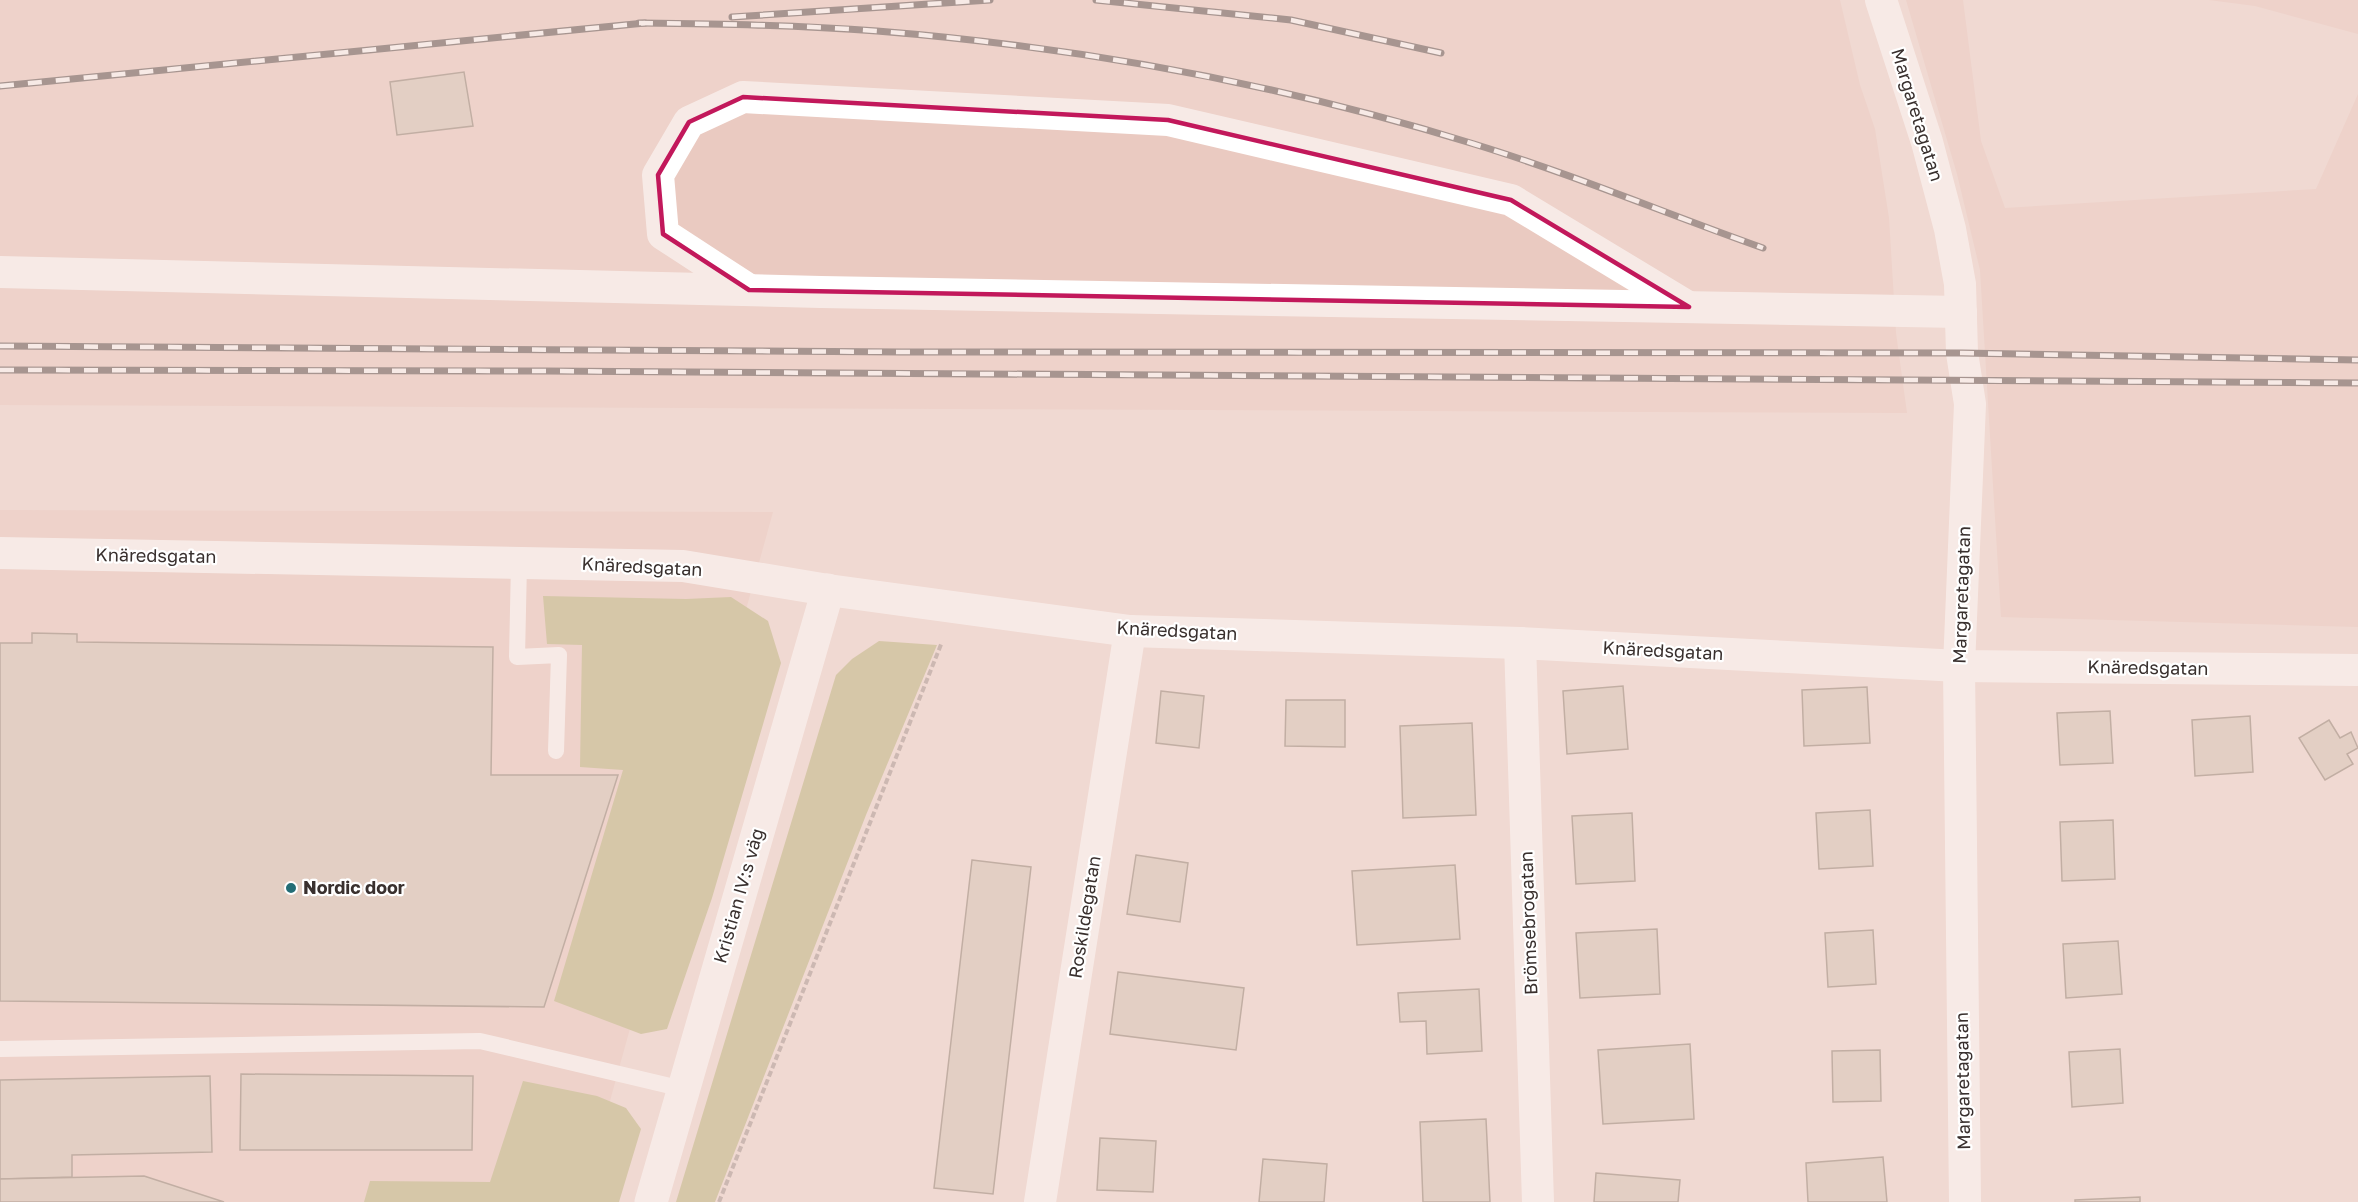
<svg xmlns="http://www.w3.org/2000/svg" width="2358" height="1202" viewBox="0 0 2358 1202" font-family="'Golos Text',sans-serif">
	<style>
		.built { fill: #eacac1 }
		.green { fill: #b6b176 }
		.building { fill: #d3c4b4; stroke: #897b6c; stroke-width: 1.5 }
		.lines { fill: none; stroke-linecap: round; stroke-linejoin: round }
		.path { stroke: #a1908c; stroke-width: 4; stroke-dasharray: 6 3; stroke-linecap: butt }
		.lane { stroke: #fff; stroke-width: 16 }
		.street { stroke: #fff; stroke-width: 32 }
		.secondary { stroke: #fff; stroke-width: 33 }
		.rail-casing { stroke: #4e4341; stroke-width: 7 }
		.rail { stroke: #fff; stroke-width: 4.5; stroke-dasharray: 14; stroke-linecap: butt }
		.marked { fill: none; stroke: #c2185b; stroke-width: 4.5; stroke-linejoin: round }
		.poi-dot { fill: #236d76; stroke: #fff; stroke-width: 2 }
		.labels { text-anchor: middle; stroke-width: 4.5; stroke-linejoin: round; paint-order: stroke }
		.street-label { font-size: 18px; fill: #39302e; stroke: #fff }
		.poi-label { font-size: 18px; font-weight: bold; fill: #39302e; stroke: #fff; text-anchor: start }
	</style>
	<rect width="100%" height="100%" fill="#f0d9d2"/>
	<g class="built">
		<polygon points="0,0 1840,0 1860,85 1875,129 1889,218 1896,333 1907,413 0,405"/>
		<polygon points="1906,0 1963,0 1981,141 2005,208 2316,189 2358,94 2358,627 2001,617 1980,270 1957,174"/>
		<polygon points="2209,0 2358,0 2358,34 2255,6"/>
		<polygon points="0,510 773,512 582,1202 0,1202"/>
	</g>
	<g class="green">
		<polygon points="543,596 686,599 731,597 768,621 781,663 712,898 667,1029 641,1034 554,1001 623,770 580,767 582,645 547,644"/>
		<polygon points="879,641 937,645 866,815 715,1202 676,1202 836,675 852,659"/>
		<polygon points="523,1081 597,1096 626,1108 641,1129 619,1202 364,1202 370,1181 490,1182"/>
	</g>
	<g class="building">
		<polygon points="464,72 473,126 397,135 390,82"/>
		<polygon points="32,633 77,634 77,642 493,647 491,775 618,775 544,1007 0,1001 0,643 32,643"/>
		<polygon points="1623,686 1628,749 1567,754 1563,691"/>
		<polygon points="1867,687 1870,743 1804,746 1802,690"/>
		<polygon points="1161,691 1204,696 1199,748 1156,743"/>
		<polygon points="1286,700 1345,700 1345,747 1285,746"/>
		<polygon points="2110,711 2113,763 2060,765 2057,713"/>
		<polygon points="2250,716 2253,772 2195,776 2192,720"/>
		<polygon points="2329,720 2340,738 2351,732 2358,748 2347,754 2353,764 2325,780 2299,738"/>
		<polygon points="1472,723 1476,815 1403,818 1400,726"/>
		<polygon points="1870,810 1873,866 1819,869 1816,813"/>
		<polygon points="1632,813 1635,881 1576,884 1572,816"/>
		<polygon points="2113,820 2115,879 2062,881 2060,822"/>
		<polygon points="1136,855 1188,863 1180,922 1127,914"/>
		<polygon points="972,860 1031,867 993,1194 934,1188"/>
		<polygon points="1455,865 1460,939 1357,945 1352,871"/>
		<polygon points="1657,929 1660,994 1580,998 1576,933"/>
		<polygon points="1873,930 1876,984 1828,987 1825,933"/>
		<polygon points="2118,941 2122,994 2066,998 2063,944"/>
		<polygon points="1118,972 1244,988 1236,1050 1110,1034"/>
		<polygon points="1479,989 1482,1051 1427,1054 1426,1021 1400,1022 1398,993"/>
		<polygon points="1690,1044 1694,1119 1603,1124 1598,1050"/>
		<polygon points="2120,1049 2123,1103 2072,1107 2069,1052"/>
		<polygon points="1880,1050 1881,1101 1833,1102 1832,1051"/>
		<polygon points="241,1074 473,1076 472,1150 240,1150"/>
		<polygon points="210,1076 212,1152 72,1155 72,1177 0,1179 0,1080"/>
		<polygon points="1486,1119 1490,1202 1423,1202 1420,1122"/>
		<polygon points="1100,1138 1156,1141 1153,1192 1097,1190"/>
		<polygon points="1883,1157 1887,1202 1808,1202 1806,1163"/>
		<polygon points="1263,1159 1327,1164 1324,1202 1259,1202"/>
		<polygon points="1596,1173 1680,1180 1678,1202 1594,1202"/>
		<polygon points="144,1176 224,1202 0,1202 0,1179"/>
		<polygon points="2140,1197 2140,1202 2075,1202 2075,1200"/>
	</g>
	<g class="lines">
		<polyline class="path" points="719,1202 942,642"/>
		<g class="lane">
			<polyline points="519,563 517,657 559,655 556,751"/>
			<polyline points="0,1049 480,1041 683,1089"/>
		</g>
		<g class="street">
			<polyline points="1881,0 1927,142 1950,229 1960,284 1962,353 1970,404 1959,666 1965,1202"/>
			<polyline points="0,272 821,292 1961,312"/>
			<polyline points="749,290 663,234 658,175 689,122 743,97 1168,120 1511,200 1688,307"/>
			<polyline points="0,553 683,566 828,590 1130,631 1520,643 1959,666 2358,670"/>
			<polyline points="1520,643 1538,1202"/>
			<polyline points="1040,1202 1130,631"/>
		</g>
		<polyline class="secondary" points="651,1202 828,590"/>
		<g class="rail-casing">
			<g id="rail">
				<polyline points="1096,0 1291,20 1441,53"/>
				<polyline points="732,17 990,0"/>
				<path d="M639 23C718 24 798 25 877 31 1079 47 1281 84 1474 144 1572 174 1667 214 1763 248"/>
				<polyline points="0,86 645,23"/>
				<polyline points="0,346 901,352 1962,353 2358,360"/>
				<polyline points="0,370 545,371 2358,383"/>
			</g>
		</g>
		<use href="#rail" class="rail"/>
	</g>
	<path d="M0 0H2358V1202H0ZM743 97 1168 120 1511 200 1689 307 749 290 663 234 658 175 689 122Z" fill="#f0d9d2" fill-opacity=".55" fill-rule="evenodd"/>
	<path class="marked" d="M743 97 1168 120 1511 200 1689 307 749 290 663 234 658 175 689 122Z"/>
	<circle class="poi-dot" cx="291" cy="888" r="6"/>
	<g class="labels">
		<g class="street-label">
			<text transform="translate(1917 115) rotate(73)" y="6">Margaretagatan</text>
			<text transform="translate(156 556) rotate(1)" y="6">Knäredsgatan</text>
			<text transform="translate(642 567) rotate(3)" y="6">Knäredsgatan</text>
			<text transform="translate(1962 595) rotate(-88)" y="6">Margaretagatan</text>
			<text transform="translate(1177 631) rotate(3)" y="6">Knäredsgatan</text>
			<text transform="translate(1663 651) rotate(3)" y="6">Knäredsgatan</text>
			<text transform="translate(2148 668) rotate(1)" y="6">Knäredsgatan</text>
			<text transform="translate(739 896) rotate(-74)" y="6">Kristian IV:s väg</text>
			<text transform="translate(1085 917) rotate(-81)" y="6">Roskildegatan</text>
			<text transform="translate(1529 923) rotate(-92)" y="6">Brömsebrogatan</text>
			<text transform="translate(1963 1081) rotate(-91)" y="6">Margaretagatan</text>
		</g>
		<g class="poi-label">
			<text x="303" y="894">Nordic door</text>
		</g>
	</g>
</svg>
